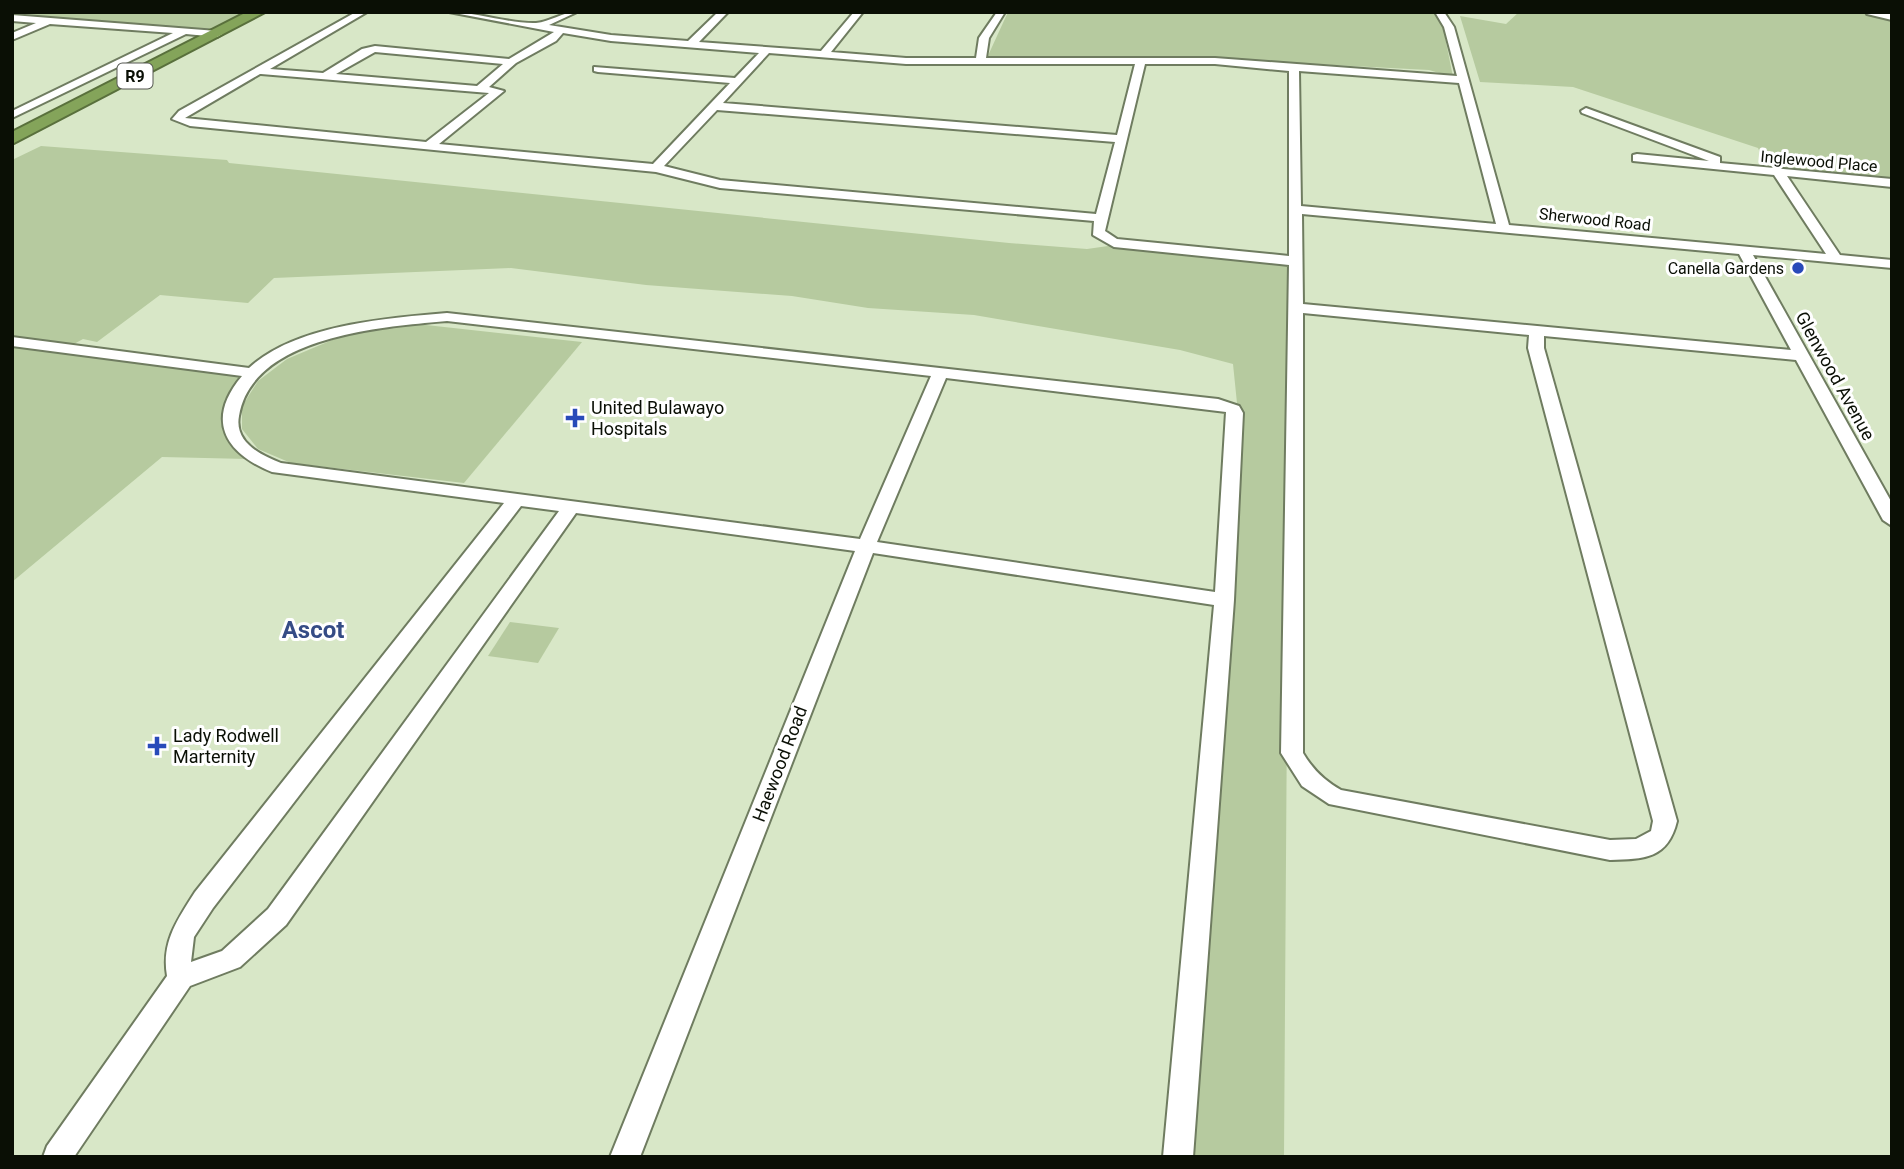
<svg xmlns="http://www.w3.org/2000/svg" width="1904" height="1169" viewBox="0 0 1904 1169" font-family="Roboto,sans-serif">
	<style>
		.green { fill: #b6ca9f }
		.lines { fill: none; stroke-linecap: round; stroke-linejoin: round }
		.minor-casing { stroke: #6f7c60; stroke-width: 4 }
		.highway-casing { stroke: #59703c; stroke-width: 4 }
		.minor { fill: #fff; fill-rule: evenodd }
		.highway { fill: #84a45a; fill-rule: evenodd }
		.poi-dot { fill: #284ab9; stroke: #fff; stroke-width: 2.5 }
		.labels { text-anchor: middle; stroke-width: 6; stroke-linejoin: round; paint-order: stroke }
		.shield { fill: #fff; stroke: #545750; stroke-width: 2 }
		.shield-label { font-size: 16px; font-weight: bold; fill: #0a0f05 }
		.far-street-label { font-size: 16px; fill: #0a0f05; stroke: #fff }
		.far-poi-label { font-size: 16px; fill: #0a0f05; stroke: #fff; text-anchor: end }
		.street-label { font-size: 18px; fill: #0a0f05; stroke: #fff }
		.poi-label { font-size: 18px; fill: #0a0f05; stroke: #fff; text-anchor: start }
		.district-label { font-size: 24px; font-weight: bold; fill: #354c85; stroke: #fff }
	</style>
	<rect width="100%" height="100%" fill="#d8e7c7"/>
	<g class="green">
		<polygon points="12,12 254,12 216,32 12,16"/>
		<polygon points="1008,12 1433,12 1443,27 1453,77 1429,70 1215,59 986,60"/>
		<polygon points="1519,12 1860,12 1892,18 1892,180 1767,169 1758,148 1573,87 1480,82 1460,16 1506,24"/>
		<polygon points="41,146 227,160 229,163 1009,243 1087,249 1115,245 1290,263 1284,1157 1187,1157 1238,413 1233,364 1180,350 974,315 868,308 792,296 646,285 511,268 274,278 248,303 160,295 97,342 83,339 74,344 12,338 12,160"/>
		<polygon points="417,324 582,342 464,483 291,463 258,449 242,429 242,406 258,381 287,359 344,335"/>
		<path d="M12 345 244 377C230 413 212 430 248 459L162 457 12 582Z"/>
		<polygon points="510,622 559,628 538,663 488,656"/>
	</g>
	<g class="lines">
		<g class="minor-casing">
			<g id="minor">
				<path d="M356 12H367L270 69 323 73 362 49 375 46 509 59 554 32 449 12C477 12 510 24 536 23 550 22 562 12 577 12L549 25 611 35 688 41 718 12H728L699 42 821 51 854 12H863L831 52 906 58H976L979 38 997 12H1005L989 38 986 58H1215L1457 76 1444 27 1435 12H1444L1454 27 1509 225 1826 254 1774 175 1633 161V155L1637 154 1709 161 1582 113 1581 111 1586 108 1720 157V163L1892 179V187L1787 176 1840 255 1892 260V268L1753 255 1892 503V526L1883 520 1796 360 1544 336V348L1677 821C1668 859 1644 859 1610 860L1329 804 1302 786 1281 753 1289 265 1114 247 1093 235 1094 221 720 188 656 172 190 126 172 119 179 111ZM563 33 611 41 759 53 735 78 594 67V71L598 72 730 83 653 164 439 144 504 91 489 87 516 63 556 41ZM375 52 503 64 477 86 336 74ZM769 53 906 64H1135L1117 135 723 103ZM1145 64H1215L1289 71V256L1117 239 1105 231ZM1299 71 1459 83 1496 224 1301 206ZM260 74H261L489 93 426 142 185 118ZM717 110 1115 142 1096 214 720 180 664 166ZM1302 214 1739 254 1791 350 1303 304ZM1303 313 1529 335 1528 348 1653 821 1651 831 1636 839 1610 840 1341 790C1325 781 1313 770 1303 753Z"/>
				<polygon points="1866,12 1892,14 1892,20 1867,14"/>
				<polygon points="12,15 217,31 222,34 217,37 186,34 12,118 12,111 173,33 50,24 12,40 12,33 36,23 12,21"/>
				<path d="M447 313 1218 399 1239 406 1243 413 1234 600 1193 1157H1163L1214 605 873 553 640 1157H610L855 551 576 513 286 925 240 967 190 986 74 1157H43L47 1146 167 976C161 942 178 919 195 892L504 503 272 472C225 453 205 420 242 376L12 346V337L249 368C295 325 387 318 447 313ZM447 321 931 376 860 539 281 463C261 455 234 443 239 416 252 336 382 327 447 321ZM946 378 1226 412 1215 592 877 542ZM521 506 559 511 268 909 222 951 191 962 194 937 213 908Z"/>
			</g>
		</g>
		<g class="highway-casing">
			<polygon id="highway" points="247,12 265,12 12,144 12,132"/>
		</g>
		<use href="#minor" class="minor"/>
		<use href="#highway" class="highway"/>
	</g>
	<g class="poi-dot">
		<circle cx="1798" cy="268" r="7"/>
		<path d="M571.5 407.5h7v7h7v7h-7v7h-7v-7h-7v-7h7z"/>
		<path d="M153.5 735.5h7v7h7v7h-7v7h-7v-7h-7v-7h7z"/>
	</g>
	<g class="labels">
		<rect class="shield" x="117.5" y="63.5" width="35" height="25" rx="5"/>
		<g class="shield-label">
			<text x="135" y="82">R9</text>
		</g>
		<g class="far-street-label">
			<text transform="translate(1819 161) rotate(5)" y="6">Inglewood Place</text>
			<text transform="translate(1595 219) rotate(6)" y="6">Sherwood Road</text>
		</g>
		<g class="far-poi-label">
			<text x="1784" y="274">Canella Gardens</text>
		</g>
		<g class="street-label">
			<text transform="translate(1835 376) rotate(61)" y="6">Glenwood Avenue</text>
			<text transform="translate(780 764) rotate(-69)" y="6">Haewood Road</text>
		</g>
		<g class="poi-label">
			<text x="591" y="414">United Bulawayo<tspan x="591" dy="21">Hospitals</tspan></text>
			<text x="173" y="742">Lady Rodwell<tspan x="173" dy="21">Marternity</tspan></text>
		</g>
		<g class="district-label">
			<text x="313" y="638">Ascot</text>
		</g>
	</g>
	<rect width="1904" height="1169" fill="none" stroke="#0a0f05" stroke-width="28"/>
</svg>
